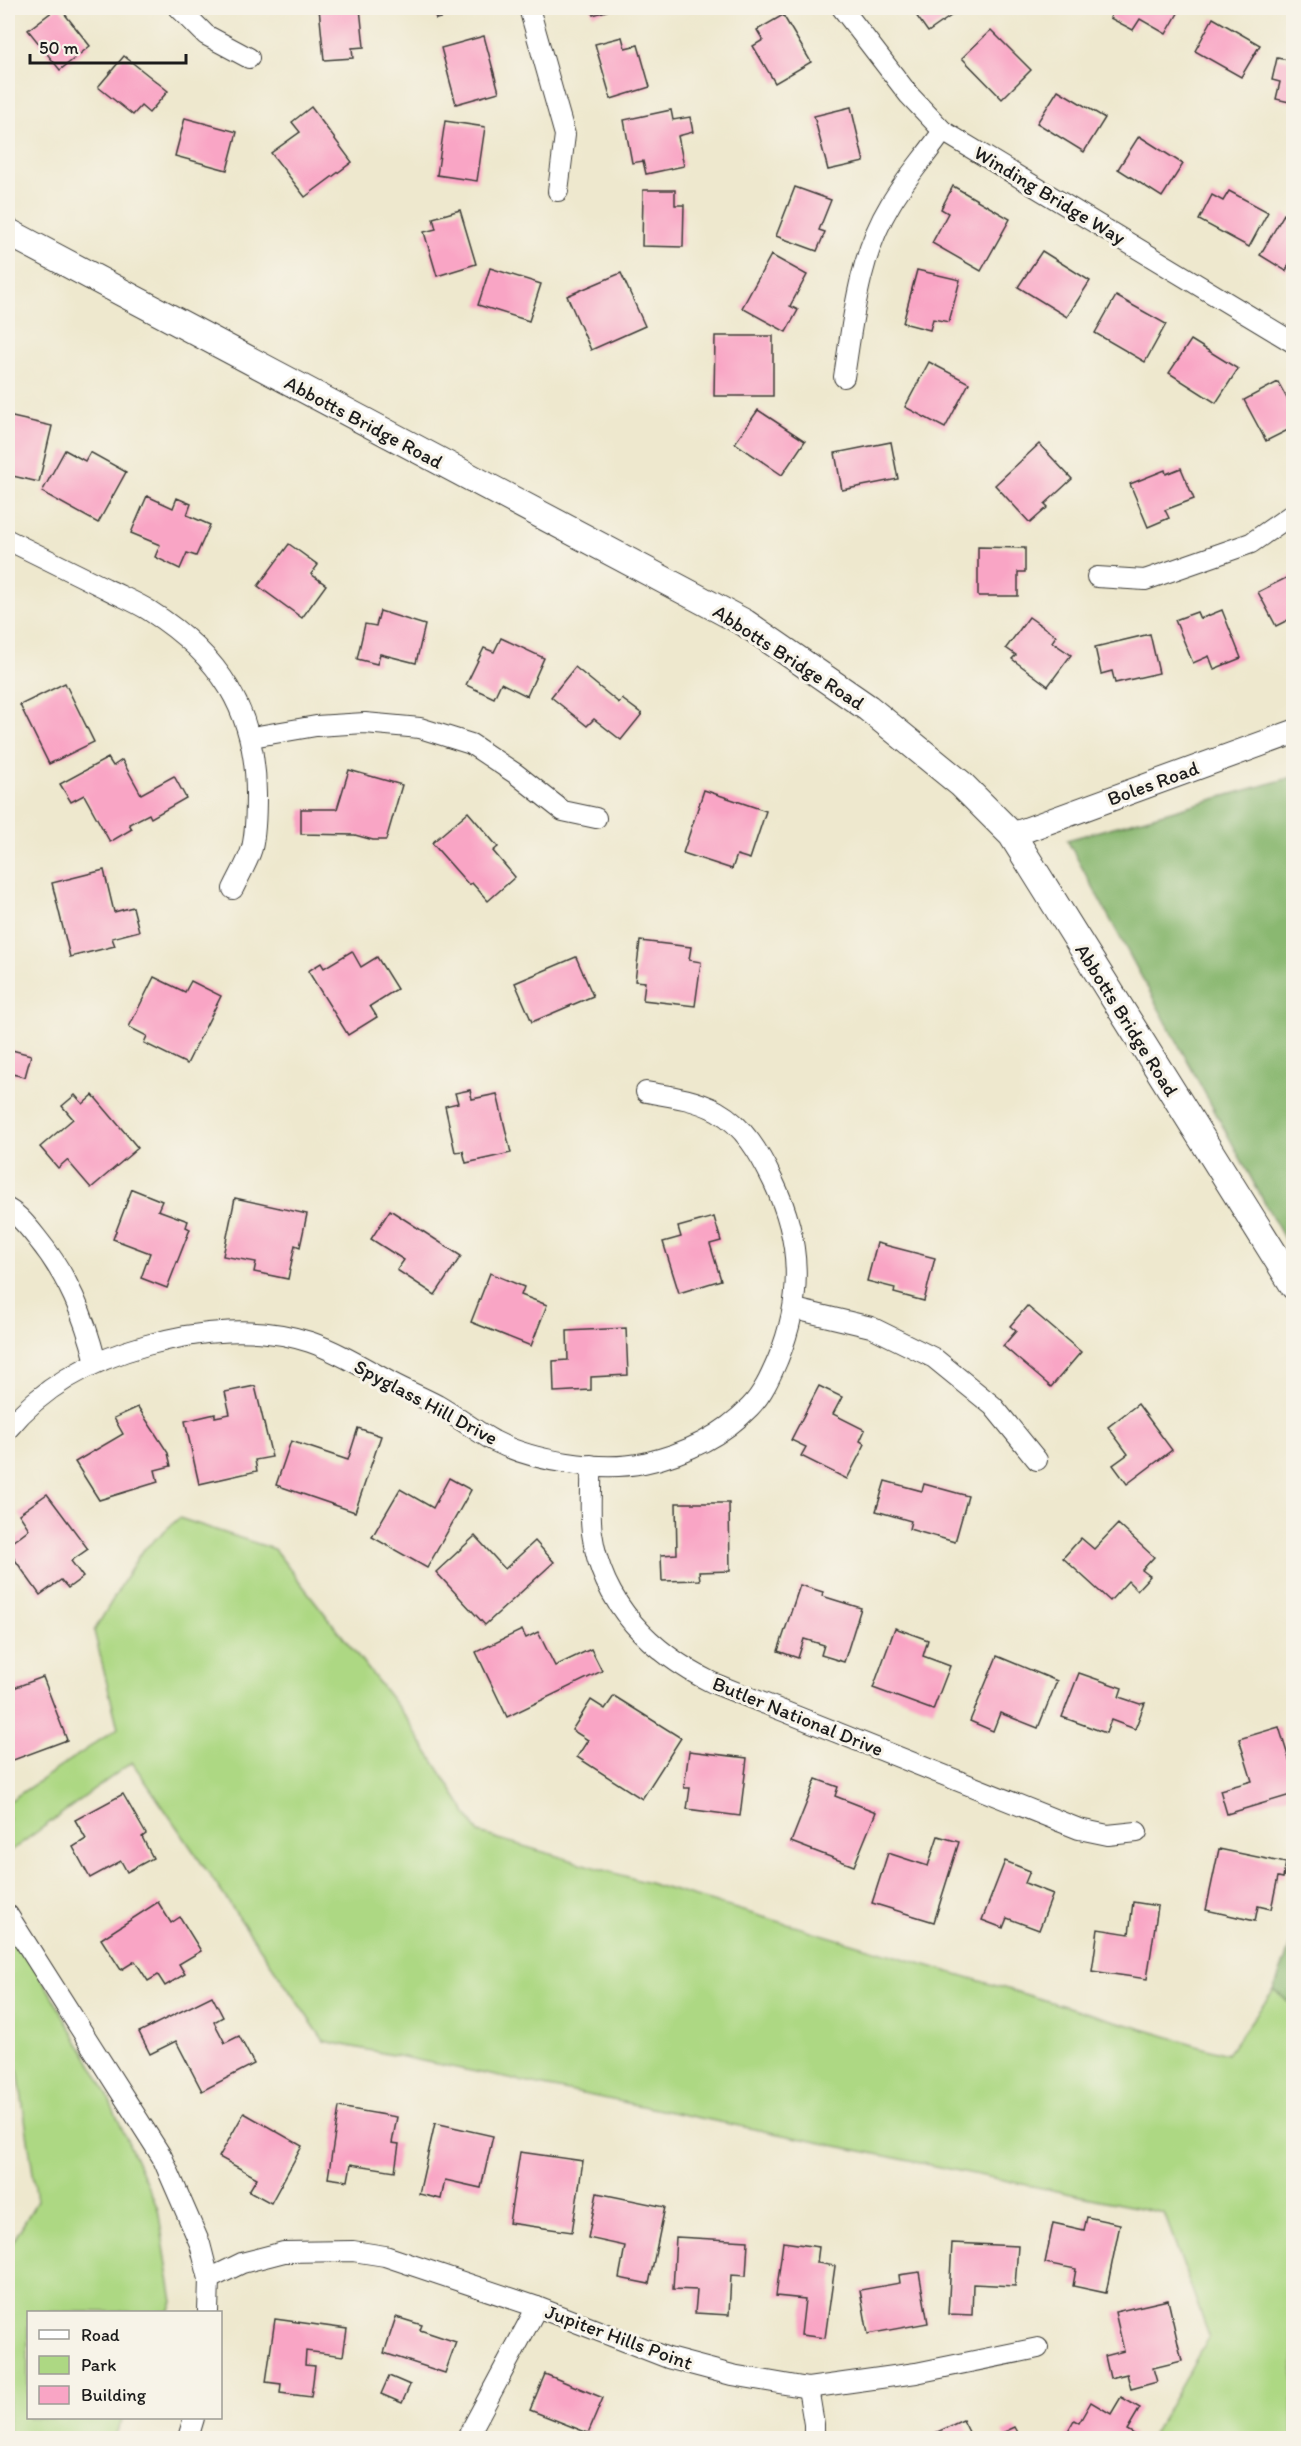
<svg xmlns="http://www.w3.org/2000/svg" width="1301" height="2446" viewBox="0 0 1301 2446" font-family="Itim,sans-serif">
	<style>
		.green { fill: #add883; stroke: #647a50; stroke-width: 1.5 }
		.forest { fill: #8ab871; stroke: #536a46; stroke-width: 1.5 }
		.building { fill: #f9a5c5 }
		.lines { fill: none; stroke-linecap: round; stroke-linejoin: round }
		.minor-casing { stroke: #3c3b37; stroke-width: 22 }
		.tertiary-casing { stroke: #3c3b37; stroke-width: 26 }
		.secondary-casing { stroke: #3c3b37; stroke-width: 29 }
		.minor { stroke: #fff; stroke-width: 20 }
		.tertiary { stroke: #fff; stroke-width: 24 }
		.secondary { stroke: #fff; stroke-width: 27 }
		.labels { text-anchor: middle; stroke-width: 6; stroke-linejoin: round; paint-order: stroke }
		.street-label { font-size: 20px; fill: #1c1c1c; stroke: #f7f3e8 }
	</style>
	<rect width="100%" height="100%" fill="#f7f3e8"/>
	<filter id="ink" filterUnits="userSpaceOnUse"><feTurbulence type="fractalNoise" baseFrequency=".0167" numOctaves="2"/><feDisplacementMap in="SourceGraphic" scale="12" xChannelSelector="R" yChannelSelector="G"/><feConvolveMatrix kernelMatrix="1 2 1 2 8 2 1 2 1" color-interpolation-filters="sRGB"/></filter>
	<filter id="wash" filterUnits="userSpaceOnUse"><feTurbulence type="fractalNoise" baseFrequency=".008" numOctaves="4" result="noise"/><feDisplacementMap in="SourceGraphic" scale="24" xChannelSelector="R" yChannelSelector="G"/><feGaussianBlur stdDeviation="1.35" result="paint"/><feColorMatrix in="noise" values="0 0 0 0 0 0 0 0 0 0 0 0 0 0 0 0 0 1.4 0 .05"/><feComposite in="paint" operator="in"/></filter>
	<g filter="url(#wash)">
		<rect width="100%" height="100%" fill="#eee8ce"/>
		<g class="green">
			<polygon points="179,1518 274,1549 405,1716 479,1833 1227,2054 1274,1990 1290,2003 1294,2001 1293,2438 1151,2438 1209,2336 1164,2213 324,2041 132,1762 8,1853 8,1802 118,1728 94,1631 141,1552"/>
			<polygon points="8,1920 101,2081 158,2209 173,2302 169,2312 28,2312 28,2418 123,2418 114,2438 8,2438 8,2250 37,2201 18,2071 8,2047"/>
		</g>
		<g class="forest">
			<polygon points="1293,777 1294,777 1293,1255 1067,840"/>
			<polygon points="1293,1937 1294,2001 1290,2003 1274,1990"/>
		</g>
		<g id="blocks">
			<g class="building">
				<polygon points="57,8 60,8 90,46 60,70 28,30"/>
				<polygon points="319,8 360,8 364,47 352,48 353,58 324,60"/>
				<polygon points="433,8 477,8 436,19"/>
				<polygon points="591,8 616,8 593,15"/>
				<polygon points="911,8 955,8 958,11 928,32"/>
				<polygon points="1115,8 1181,8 1166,34 1140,19 1133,30 1110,18"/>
				<polygon points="783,15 811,62 775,83 753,46 763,40 757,30"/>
				<polygon points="1213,18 1260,45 1241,77 1195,51"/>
				<polygon points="991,30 1031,70 1002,99 962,58"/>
				<polygon points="484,36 499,92 456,104 441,48"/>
				<polygon points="622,37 625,48 638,45 650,87 611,99 595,44"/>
				<polygon points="124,56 168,91 149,113 141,106 133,115 98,87"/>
				<polygon points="1277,58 1294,61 1294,103 1276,99 1280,82 1272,80"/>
				<polygon points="1058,90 1105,118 1084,152 1037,123"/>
				<polygon points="311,107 352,162 305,197 271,153 300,132 292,122"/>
				<polygon points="851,107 864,162 828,170 814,116"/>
				<polygon points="671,110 673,120 690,117 693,132 678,136 684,166 646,174 643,161 632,163 624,120"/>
				<polygon points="185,118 237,132 227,170 175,156"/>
				<polygon points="445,121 485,127 477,181 437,175"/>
				<polygon points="1139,136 1183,164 1162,197 1118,169"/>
				<polygon points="953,186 1010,219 981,271 932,243 948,213 941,209"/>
				<polygon points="795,187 831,200 819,230 825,232 817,251 776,236"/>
				<polygon points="643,190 675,190 675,205 684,205 683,247 642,246"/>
				<polygon points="1229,191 1268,212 1249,247 1199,220 1212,195 1223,201"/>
				<polygon points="460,210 476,264 437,276 424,232 436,229 433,218"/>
				<polygon points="1284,214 1294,220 1294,267 1289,264 1286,271 1260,255"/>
				<polygon points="1042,251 1090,281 1067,317 1018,287"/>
				<polygon points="771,255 807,275 790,306 798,310 786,332 742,308"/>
				<polygon points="490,268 541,284 529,321 478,305"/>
				<polygon points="917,270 960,280 949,322 933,319 930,330 903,323"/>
				<polygon points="621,273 645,326 591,350 567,296"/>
				<polygon points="1116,296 1166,324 1145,362 1095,333"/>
				<polygon points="715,336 773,336 773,396 714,396"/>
				<polygon points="1191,340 1238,369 1216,403 1169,373"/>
				<polygon points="929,362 969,383 945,428 905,407"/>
				<polygon points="1278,382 1289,402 1294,400 1294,427 1266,441 1244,400"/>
				<polygon points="758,410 805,441 782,475 735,443"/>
				<polygon points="8,416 52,426 39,482 8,475"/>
				<polygon points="891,442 898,479 842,490 835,453"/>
				<polygon points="1039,444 1072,479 1045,504 1048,507 1030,523 995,485"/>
				<polygon points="65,450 85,461 90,452 126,472 98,523 42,492"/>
				<polygon points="1181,468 1194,499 1165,510 1169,518 1148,527 1130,484 1165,470 1166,474"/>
				<polygon points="147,496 173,508 177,498 191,504 187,515 210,525 196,556 187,553 180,569 155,557 160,545 131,533"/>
				<polygon points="289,544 318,565 311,574 326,585 302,618 258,586"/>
				<polygon points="978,547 1025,548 1025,572 1018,572 1018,596 978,596"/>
				<polygon points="1294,574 1294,617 1276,626 1258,592"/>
				<polygon points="1222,610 1241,658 1214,669 1209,656 1193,663 1175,620 1197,612 1200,619"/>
				<polygon points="380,611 425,625 416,663 380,654 377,664 357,659 365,624 376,626"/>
				<polygon points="1029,617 1056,636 1052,642 1071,655 1048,686 1012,659 1016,655 1006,648"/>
				<polygon points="1150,634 1159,673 1115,683 1112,671 1101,674 1095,647"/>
				<polygon points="501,638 544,658 527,696 501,683 494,698 466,685 484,648 494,652"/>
				<polygon points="575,667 619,703 622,699 642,714 621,740 594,719 587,726 551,697"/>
				<polygon points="65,683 94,742 49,764 20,705"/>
				<polygon points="108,758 113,766 122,760 141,794 174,776 186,798 151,818 149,814 129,824 132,829 110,842 84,795 71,802 60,784"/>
				<polygon points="349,770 402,785 386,840 373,840 355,835 301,834 301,809 337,809"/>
				<polygon points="704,790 766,811 750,859 737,855 732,869 683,853"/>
				<polygon points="468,812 498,847 493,851 515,877 488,901 472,883 469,885 432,843"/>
				<polygon points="104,870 114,912 133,907 139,931 112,938 115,946 70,957 52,883"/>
				<polygon points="640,941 691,947 689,960 701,962 695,1006 643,1000 645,982 635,981"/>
				<polygon points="352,951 361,967 377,957 397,989 370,1006 377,1017 348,1035 308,971 321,963 324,968"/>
				<polygon points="576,957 593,996 532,1022 515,983"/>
				<polygon points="154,977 185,992 191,981 221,996 187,1064 144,1043 147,1036 129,1027"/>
				<polygon points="8,1049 31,1055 25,1077 12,1074 8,1091"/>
				<polygon points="470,1090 472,1099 497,1094 511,1153 466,1163 463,1151 455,1152 445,1106 458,1103 455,1093"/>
				<polygon points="75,1095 83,1104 93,1095 138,1148 91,1188 67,1160 58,1168 40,1147 73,1119 62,1106"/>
				<polygon points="132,1189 162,1201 158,1210 188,1221 186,1227 190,1229 167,1288 141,1278 150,1253 113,1239"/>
				<polygon points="235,1198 307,1214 300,1247 295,1245 288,1279 254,1272 256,1262 223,1256"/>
				<polygon points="390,1210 461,1256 435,1295 397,1270 404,1260 371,1239"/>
				<polygon points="714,1217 721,1241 710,1244 721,1280 679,1293 663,1242 681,1237 678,1227"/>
				<polygon points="877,1243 935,1258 924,1301 894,1293 895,1288 867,1281"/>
				<polygon points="490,1273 524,1287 521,1295 547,1305 531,1346 471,1322"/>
				<polygon points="1027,1306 1081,1352 1051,1387 1003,1346 1016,1331 1010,1326"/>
				<polygon points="626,1328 628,1375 591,1377 591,1390 554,1392 553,1361 568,1360 567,1331"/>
				<polygon points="255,1386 272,1457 255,1460 257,1471 199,1484 185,1421 215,1414 215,1417 230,1414 225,1392"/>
				<polygon points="819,1386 842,1397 833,1414 865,1430 860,1441 865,1444 847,1479 801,1456 806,1447 791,1440"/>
				<polygon points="1138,1404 1172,1450 1127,1484 1113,1465 1128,1454 1108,1427"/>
				<polygon points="138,1407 168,1453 171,1466 155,1470 158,1482 99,1500 75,1462 123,1434 114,1418"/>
				<polygon points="358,1428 381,1436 355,1512 276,1485 291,1441 348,1460"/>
				<polygon points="449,1478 471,1490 427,1568 372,1537 400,1489 433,1508"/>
				<polygon points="885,1481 922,1491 924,1484 968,1496 955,1542 909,1529 911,1521 876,1511"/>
				<polygon points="47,1494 88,1549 71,1561 83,1577 68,1588 61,1580 40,1595 8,1550 8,1545 29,1529 19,1514"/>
				<polygon points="676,1503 729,1503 730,1571 699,1572 700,1580 662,1581 661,1555 677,1554"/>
				<polygon points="1118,1524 1154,1557 1142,1570 1150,1576 1137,1590 1128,1581 1110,1601 1063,1558 1081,1538 1094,1549"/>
				<polygon points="475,1536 505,1569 535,1541 554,1562 485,1625 436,1572"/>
				<polygon points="800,1585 823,1592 822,1596 861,1608 844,1662 821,1655 824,1645 804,1639 798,1658 778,1651"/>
				<polygon points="895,1628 928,1640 923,1656 950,1666 933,1710 873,1688"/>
				<polygon points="522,1630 526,1638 538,1632 555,1666 591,1649 602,1671 507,1717 476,1652"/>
				<polygon points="997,1656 1057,1681 1038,1728 1000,1713 993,1731 970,1721"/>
				<polygon points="1079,1673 1122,1688 1119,1697 1140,1704 1145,1703 1135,1729 1111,1720 1106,1733 1062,1717"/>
				<polygon points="43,1677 67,1740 8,1762 8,1690"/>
				<polygon points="614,1696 681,1738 642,1799 577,1757 588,1740 572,1730 591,1700 605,1709"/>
				<polygon points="1279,1727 1294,1775 1294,1794 1227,1814 1220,1790 1252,1781 1239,1739"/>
				<polygon points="689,1751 747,1758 740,1816 687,1809 690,1788 684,1788"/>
				<polygon points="816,1779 838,1787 835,1796 876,1812 854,1866 791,1842"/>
				<polygon points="123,1794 146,1834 142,1837 153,1858 127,1872 121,1861 90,1878 73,1847 86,1839 75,1820"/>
				<polygon points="938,1836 959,1842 934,1922 872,1903 888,1853 928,1866"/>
				<polygon points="1219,1849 1286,1863 1283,1878 1278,1877 1271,1909 1258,1906 1255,1921 1206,1910"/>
				<polygon points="1005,1861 1030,1871 1025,1883 1053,1894 1039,1930 1007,1918 1003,1928 982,1920"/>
				<polygon points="158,1902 171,1923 180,1917 201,1951 179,1964 185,1974 165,1986 158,1975 148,1981 135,1961 121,1970 101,1939"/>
				<polygon points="1133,1902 1158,1906 1147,1979 1092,1971 1098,1929 1129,1934"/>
				<polygon points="212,1996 223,2017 214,2022 225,2043 239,2036 254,2064 202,2091 176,2041 150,2054 139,2032"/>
				<polygon points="339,2107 397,2117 392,2143 399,2144 395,2171 351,2164 348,2181 328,2178"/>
				<polygon points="244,2113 302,2146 271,2203 249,2191 257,2178 219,2157"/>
				<polygon points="435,2123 493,2136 481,2188 445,2180 441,2199 419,2194"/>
				<polygon points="520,2152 583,2161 572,2232 509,2223"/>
				<polygon points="597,2193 665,2207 649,2284 619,2278 625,2246 588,2238"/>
				<polygon points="1087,2217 1120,2224 1106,2293 1073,2286 1076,2269 1045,2263 1053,2223 1084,2230"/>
				<polygon points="676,2237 748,2241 746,2276 731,2275 729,2315 695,2313 697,2290 673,2289"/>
				<polygon points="783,2242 819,2247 817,2263 835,2266 825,2338 801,2335 805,2299 776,2296"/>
				<polygon points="952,2243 1018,2246 1015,2286 973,2284 972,2315 948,2314"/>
				<polygon points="919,2272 928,2323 868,2334 860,2290 900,2283 899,2275"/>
				<polygon points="1168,2300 1182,2361 1153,2368 1157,2382 1131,2389 1127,2374 1110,2378 1105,2356 1124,2351 1115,2312"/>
				<polygon points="396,2317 422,2325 420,2330 456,2342 445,2373 384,2353"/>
				<polygon points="275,2319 347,2329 343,2356 306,2351 305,2365 315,2366 311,2397 280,2393 281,2384 266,2382"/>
				<polygon points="545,2374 603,2398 588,2433 530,2410"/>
				<polygon points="389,2376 410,2385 402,2403 381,2394"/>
				<polygon points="1121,2397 1140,2408 1127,2430 1134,2434 1131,2438 1064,2438 1074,2420 1079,2423 1091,2402 1111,2414"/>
				<polygon points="963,2420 972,2438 938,2438 935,2433"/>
				<polygon points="1015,2427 1021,2438 1005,2438 1002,2433"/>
			</g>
		</g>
	</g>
	<g filter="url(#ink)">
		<use href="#blocks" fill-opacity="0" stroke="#3c3b37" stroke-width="1.5"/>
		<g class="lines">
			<g class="minor-casing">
				<g id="minor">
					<polyline points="179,8 206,35 249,58"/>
					<polyline points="529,8 565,135 558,191"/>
					<polyline points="842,8 909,95 943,131 1294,343"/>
					<path d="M844 377C853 319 859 256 890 205 905 179 926 156 943 131"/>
					<path d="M8 540C40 556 73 572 105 588 120 596 136 602 150 611 219 655 256 711 256 794 256 811 256 831 252 848 248 862 239 876 233 889"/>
					<polyline points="1097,577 1145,580 1251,543 1294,513"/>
					<polyline points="252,737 316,726 365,723 420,728 471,744 516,774 563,811 596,818"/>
					<path d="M8 1209C19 1215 29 1228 37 1238 68 1276 84 1315 96 1362"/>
					<polyline points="795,1309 871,1327 934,1358 993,1406 1037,1460"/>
					<path d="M8 1429C44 1385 92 1360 147 1345 199 1330 258 1325 310 1342 339 1352 366 1369 392 1383 407 1391 422 1397 437 1405 456 1416 474 1430 494 1441 533 1461 600 1472 644 1463 685 1454 721 1437 750 1407 763 1394 771 1375 778 1359 803 1298 802 1241 773 1181 760 1154 744 1126 717 1111 695 1099 670 1096 646 1092"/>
					<path d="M591 1465C592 1488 589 1510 592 1533 602 1605 652 1653 713 1683L1079 1829 1108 1835 1137 1832"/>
					<polyline points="8,1915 162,2157 200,2244 209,2279 208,2312"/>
					<polyline points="209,2279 242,2263 284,2252 353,2251 385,2256 537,2307 668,2358 732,2375 808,2388 916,2373 1038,2348"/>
					<polyline points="808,2388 814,2424 814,2438"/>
					<polyline points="188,2438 194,2418"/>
					<polyline points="467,2438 537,2307"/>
				</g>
			</g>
			<g class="tertiary-casing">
				<polyline id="tertiary" points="1012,835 1294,732"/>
			</g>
			<g class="secondary-casing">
				<polyline id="secondary" points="8,232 745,623 868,708 961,784 1012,835 1294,1286"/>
			</g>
			<use href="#minor" class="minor"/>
			<use href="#tertiary" class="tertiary"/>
			<use href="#secondary" class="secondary"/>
		</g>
	</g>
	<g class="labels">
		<g class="street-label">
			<text transform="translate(1050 195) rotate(31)" y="7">Winding Bridge Way</text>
			<text transform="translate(364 422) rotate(28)" y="7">Abbotts Bridge Road</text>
			<text transform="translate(789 657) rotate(33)" y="7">Abbotts Bridge Road</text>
			<text transform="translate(1153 783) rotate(-20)" y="7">Boles Road</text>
			<text transform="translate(1127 1020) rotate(58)" y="7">Abbotts Bridge Road</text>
			<text transform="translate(426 1402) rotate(28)" y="7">Spyglass Hill Drive</text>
			<text transform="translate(798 1716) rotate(22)" y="7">Butler National Drive</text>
			<text transform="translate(619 2337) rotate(20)" y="7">Jupiter Hills Point</text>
		</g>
	</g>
	<rect width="1301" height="2446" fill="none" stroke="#f7f3e8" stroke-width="30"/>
	<rect x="27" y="2311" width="195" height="108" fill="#f7f3e8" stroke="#9f9d96" stroke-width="1.5"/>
	<rect x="39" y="2330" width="30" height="9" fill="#ffffff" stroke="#9f9d96" stroke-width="1.5"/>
	<text x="81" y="2341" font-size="18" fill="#1c1c1c">Road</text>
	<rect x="39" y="2356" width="30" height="18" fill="#add883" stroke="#9f9d96" stroke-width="1.5"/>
	<text x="81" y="2371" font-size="18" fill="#1c1c1c">Park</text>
	<rect x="39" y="2386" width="30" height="18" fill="#f9a5c5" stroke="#9f9d96" stroke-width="1.5"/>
	<text x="81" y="2401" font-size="18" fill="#1c1c1c">Building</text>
	<path d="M30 54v9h156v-9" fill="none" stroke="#1c1c1c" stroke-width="3"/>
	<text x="39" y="54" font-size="18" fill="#1c1c1c" stroke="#f7f3e8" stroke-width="4.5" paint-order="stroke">50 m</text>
</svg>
